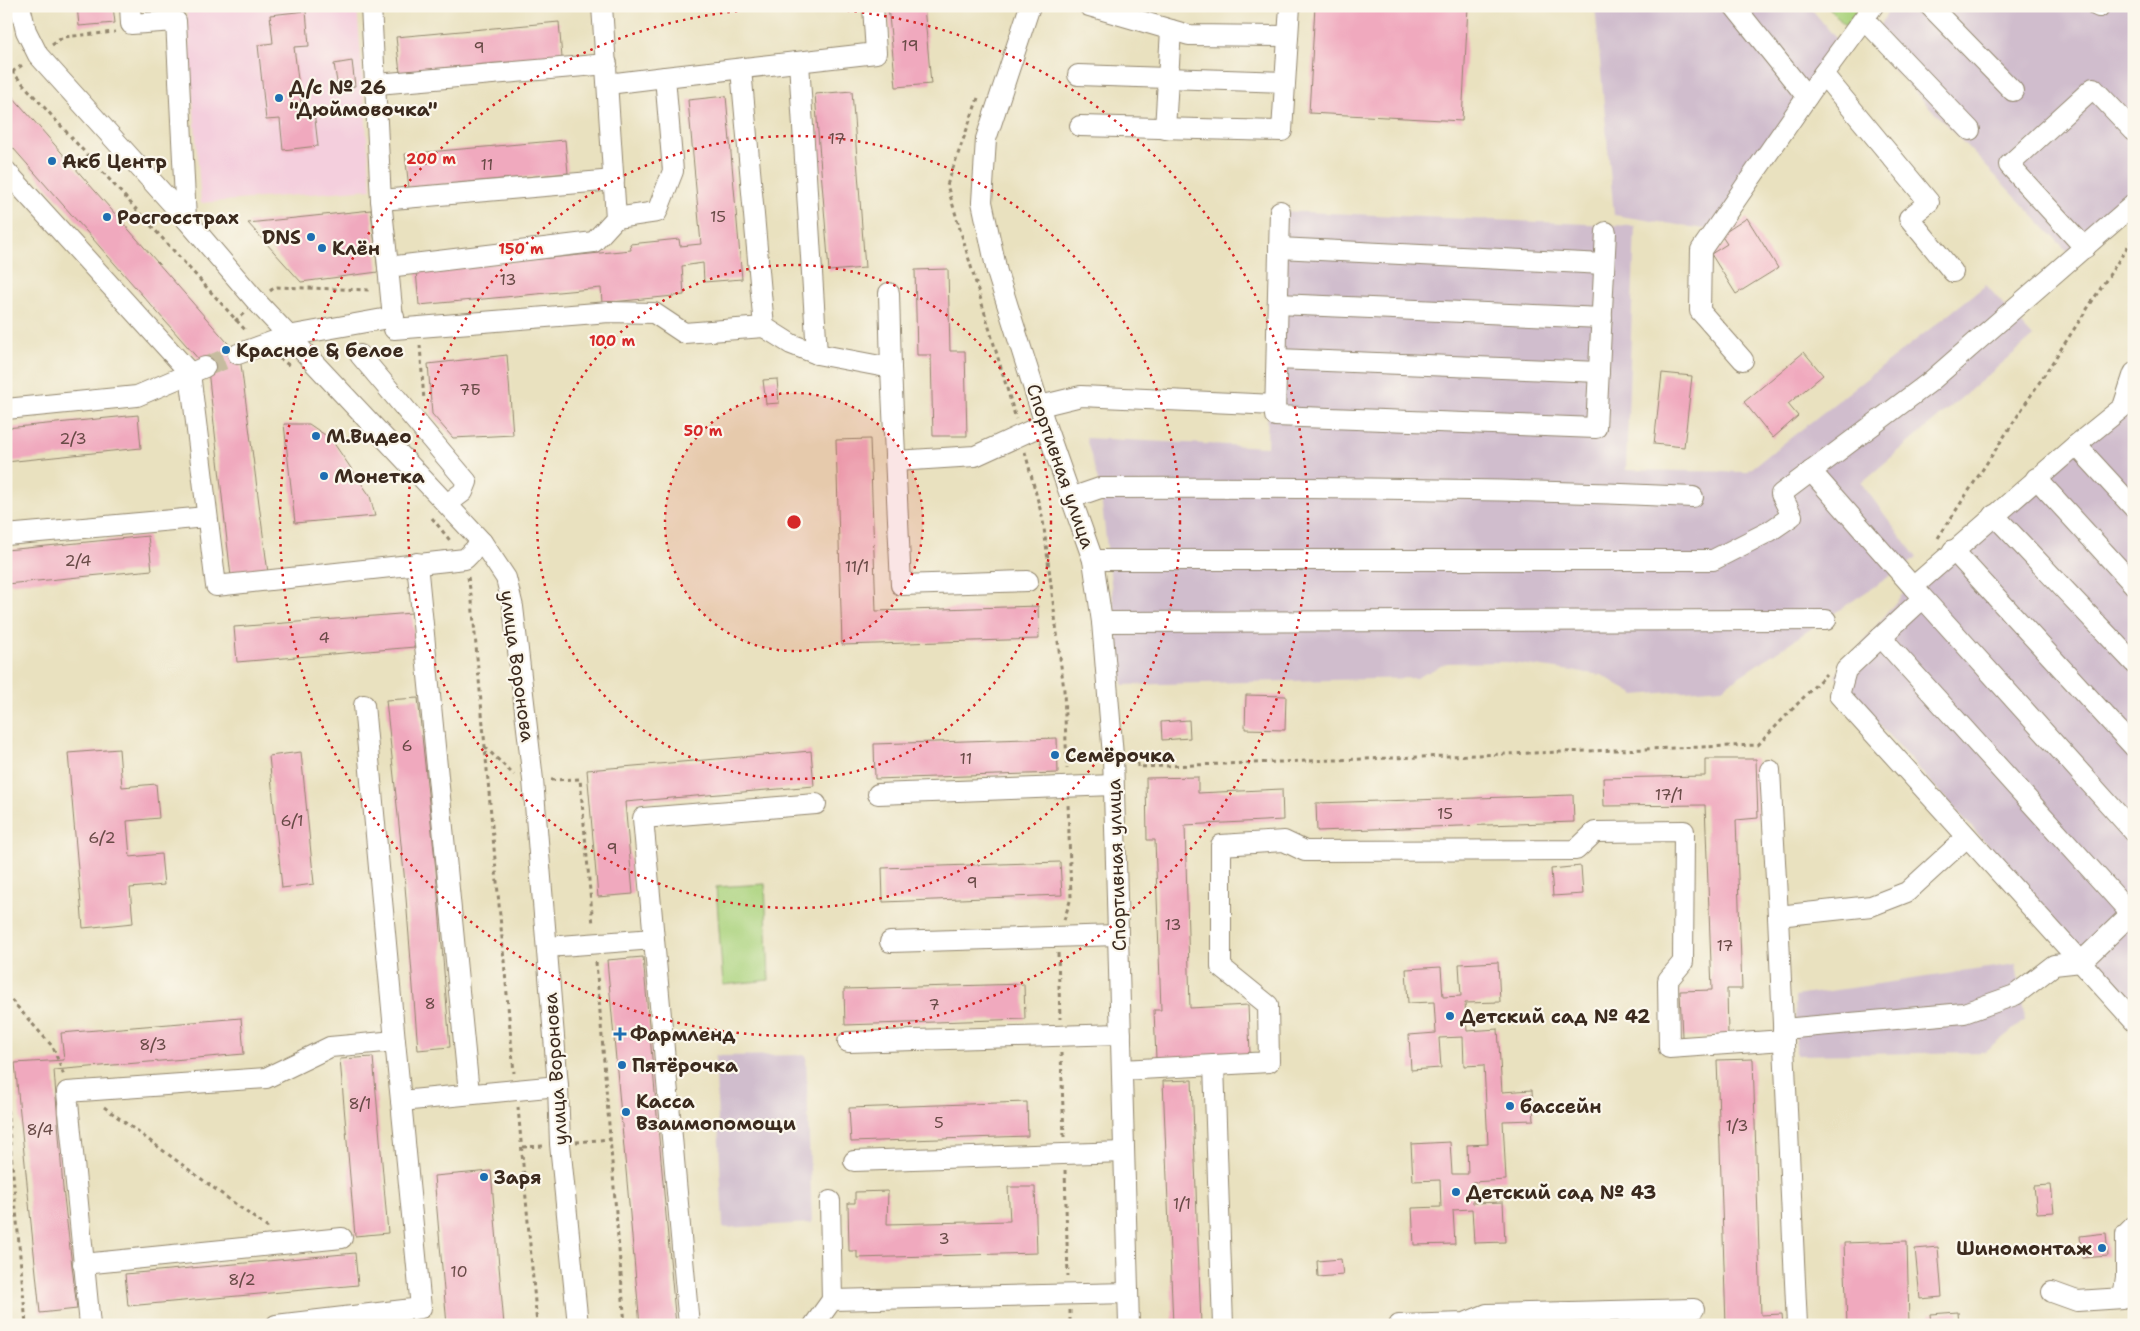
<svg xmlns="http://www.w3.org/2000/svg" width="2140" height="1331" viewBox="0 0 2140 1331" font-family="'Shantell Sans',sans-serif">
	<style>
		.built { fill: #f4cfdd }
		.industrial { fill: #d0bdcd }
		.green { fill: #abd37e; stroke: #737e4e }
		.building { fill: #f0a9be }
		.lines { fill: none; stroke-linecap: round; stroke-linejoin: round }
		.minor-tunnel { stroke: #c6bc9f; stroke-width: 20; stroke-dasharray: 20 10; stroke-linecap: butt }
		.minor-casing { stroke: #92866e; stroke-width: 22 }
		.path { stroke: #92866e; stroke-width: 3; stroke-dasharray: 4 4; stroke-linecap: butt }
		.minor { stroke: #fff; stroke-width: 20 }
		.ring { fill: none; stroke: #d62828; stroke-width: 2.5; stroke-dasharray: 2.5 5 }
		.poi-dot { fill: #1f6fb2; stroke: #fbf7ec; stroke-width: 2 }
		.labels { text-anchor: middle; stroke-width: 4.5; stroke-linejoin: round; paint-order: stroke }
		.number-label { font-size: 16px; fill: #684a46 }
		.poi-label { font-size: 19px; font-weight: bold; fill: #3b2a1e; stroke: #fbf7ec; text-anchor: start }
		.street-label { font-size: 19px; fill: #3b2a1e; stroke: #fbf7ec }
		.centre { fill: #d62828; stroke: #fbf7ec; stroke-width: 2.5 }
		.ring-label { font-size: 15px; text-anchor: middle; font-weight: bold; fill: #d62828; stroke: #fbf7ec; stroke-width: 4.5; stroke-linejoin: round; paint-order: stroke }
	</style>
	<rect width="100%" height="100%" fill="#fbf7ec"/>
	<filter id="ink" filterUnits="userSpaceOnUse"><feTurbulence type="fractalNoise" baseFrequency=".02" numOctaves="2"/><feDisplacementMap in="SourceGraphic" scale="10" xChannelSelector="R" yChannelSelector="G"/><feConvolveMatrix kernelMatrix="1 2 1 2 8 2 1 2 1" color-interpolation-filters="sRGB"/></filter>
	<filter id="wash" filterUnits="userSpaceOnUse"><feTurbulence type="fractalNoise" baseFrequency=".0096" numOctaves="4" result="noise"/><feDisplacementMap in="SourceGraphic" scale="20" xChannelSelector="R" yChannelSelector="G"/><feGaussianBlur stdDeviation="1.12" result="paint"/><feColorMatrix in="noise" values="0 0 0 0 0 0 0 0 0 0 0 0 0 0 0 0 0 1.4 0 .05"/><feComposite in="paint" operator="in"/></filter>
	<g filter="url(#wash)">
		<rect width="100%" height="100%" fill="#e9e1bf"/>
		<polygon class="built" points="186,6 357,6 371,189 201,203"/>
		<g class="industrial">
			<polygon points="1595,6 1809,6 1838,41 1711,230 1614,215"/>
			<polygon points="1890,6 2134,6 2134,193 2068,252 1871,46"/>
			<polygon points="1280,211 1635,226 1626,470 1747,472 1986,285 2033,337 1861,483 1917,558 1722,688 1635,695 1602,675 1505,662 1447,663 1416,678 1123,685 1100,488 1086,438 1267,447 1272,212"/>
			<polygon points="2134,387 2134,1007 1835,676 1920,573"/>
			<polygon points="2016,964 2025,1020 1985,1052 1796,1055 1795,996"/>
			<polygon points="806,1055 812,1223 723,1228 715,1056"/>
		</g>
		<g class="green">
			<polygon points="1828,6 1861,6 1846,27"/>
			<polygon points="765,884 769,980 723,985 716,887"/>
		</g>
		<g id="blocks">
			<g class="building">
				<polygon points="77,6 113,6 115,23 79,26"/>
				<polygon points="888,6 924,6 931,84 896,87"/>
				<polygon points="1315,6 1468,6 1462,121 1309,113"/>
				<polygon points="306,11 309,46 294,47 302,112 314,111 318,146 283,150 280,119 266,120 258,45 273,43 270,15"/>
				<polygon points="559,22 562,58 400,73 396,37"/>
				<polygon points="352,61 355,86 338,88 334,64"/>
				<polygon points="6,89 240,357 268,573 231,577 208,370 6,140"/>
				<polygon points="852,91 865,268 829,271 815,94"/>
				<polygon points="726,96 742,279 704,282 703,263 682,266 684,295 602,303 601,288 419,305 416,271 631,250 630,244 679,239 680,246 701,244 688,100"/>
				<polygon points="565,140 568,173 409,188 405,154"/>
				<polygon points="371,210 378,272 301,282 248,223"/>
				<polygon points="1747,218 1778,268 1736,294 1711,254 1727,244 1721,235"/>
				<polygon points="948,269 950,351 965,351 967,436 933,436 931,355 917,355 915,270"/>
				<polygon points="1804,352 1823,375 1788,404 1798,416 1773,438 1744,402"/>
				<polygon points="507,355 513,435 453,438 432,414 428,364"/>
				<polygon points="1662,373 1692,376 1684,447 1654,444"/>
				<polygon points="777,379 779,403 766,404 763,380"/>
				<polygon points="138,415 141,448 6,462 6,428"/>
				<polygon points="284,424 309,424 331,439 370,496 375,516 295,523"/>
				<polygon points="870,439 876,611 1038,606 1039,639 842,645 836,440"/>
				<polygon points="148,536 152,570 6,584 6,550"/>
				<polygon points="412,613 415,647 237,662 234,627"/>
				<polygon points="1246,695 1286,696 1285,730 1245,729"/>
				<polygon points="418,698 436,870 450,1047 418,1050 404,873 386,700"/>
				<polygon points="1189,720 1190,738 1162,740 1161,722"/>
				<polygon points="1057,738 1058,773 875,779 874,744"/>
				<polygon points="119,749 122,787 156,784 159,818 127,821 130,857 161,854 164,885 130,888 133,923 83,928 68,753"/>
				<polygon points="811,751 814,786 625,802 633,894 598,897 587,770"/>
				<polygon points="301,752 314,884 282,888 269,756"/>
				<polygon points="1705,759 1756,759 1758,818 1736,820 1742,989 1727,989 1728,1035 1682,1037 1680,991 1712,990 1705,805 1604,806 1603,778 1705,776"/>
				<polygon points="1198,777 1198,793 1282,789 1283,820 1185,825 1190,1008 1248,1005 1250,1054 1156,1059 1154,1010 1161,1010 1155,840 1147,840 1146,778"/>
				<polygon points="1573,795 1574,822 1317,831 1316,803"/>
				<polygon points="1060,862 1062,895 883,902 882,868"/>
				<polygon points="1581,866 1583,894 1553,896 1551,869"/>
				<polygon points="643,957 661,1160 676,1325 640,1325 607,960"/>
				<polygon points="1498,962 1500,1002 1465,1003 1467,1031 1498,1029 1502,1092 1532,1090 1534,1120 1503,1121 1506,1180 1472,1182 1473,1203 1503,1202 1505,1242 1474,1243 1472,1209 1453,1210 1455,1244 1414,1245 1412,1208 1441,1207 1440,1180 1413,1181 1411,1144 1450,1142 1452,1174 1468,1174 1467,1145 1488,1144 1484,1065 1464,1066 1463,1037 1439,1038 1441,1068 1411,1070 1409,1035 1436,1033 1434,1002 1408,1003 1406,969 1441,967 1443,997 1461,996 1459,964"/>
				<polygon points="1024,984 1025,1019 845,1025 844,989"/>
				<polygon points="241,1018 244,1054 54,1070 63,1188 77,1309 40,1313 15,1063 64,1060 61,1033"/>
				<polygon points="373,1057 388,1233 355,1236 340,1059"/>
				<polygon points="1753,1059 1761,1315 1782,1314 1783,1325 1726,1325 1717,1060"/>
				<polygon points="1192,1080 1201,1325 1173,1325 1163,1081"/>
				<polygon points="1027,1102 1028,1136 851,1142 849,1108"/>
				<polygon points="491,1171 504,1325 447,1325 434,1176"/>
				<polygon points="2051,1185 2054,1212 2037,1213 2034,1186"/>
				<polygon points="1008,1187 1035,1187 1037,1253 857,1258 857,1251 849,1251 848,1203 855,1203 855,1192 888,1191 887,1224 1010,1221"/>
				<polygon points="2106,1233 2108,1256 2082,1258 2080,1236"/>
				<polygon points="1907,1241 1909,1325 1847,1325 1844,1243"/>
				<polygon points="1938,1247 1942,1297 1920,1299 1915,1249"/>
				<polygon points="355,1253 358,1285 128,1306 125,1274"/>
				<polygon points="1341,1259 1343,1275 1318,1277 1317,1261"/>
				<polygon points="1958,1312 1959,1325 1931,1325 1930,1314"/>
			</g>
		</g>
	</g>
	<g filter="url(#ink)">
		<use href="#blocks" fill-opacity="0" stroke="#92866e" stroke-width="1"/>
		<g class="lines">
			<polyline class="minor-tunnel" points="205,367 238,354"/>
			<g class="minor-casing">
				<g id="minor">
					<polyline points="20,6 26,31 38,55 186,219 257,302 482,542 506,578 513,607 533,780 558,1086 560,1144 578,1325"/>
					<polyline points="130,6 131,24 176,21 186,219"/>
					<polyline points="371,6 381,200 388,267"/>
					<polyline points="602,6 616,218 594,242 388,267 394,329 609,312 654,313 684,333 764,327"/>
					<polyline points="1030,6 986,139 982,202 997,272 1045,424 1093,560 1102,622 1113,756 1129,1325"/>
					<polyline points="1089,6 1189,35 1288,36"/>
					<polyline points="1734,6 1807,97"/>
					<polyline points="1930,6 2013,91"/>
					<polyline points="2097,6 2099,7"/>
					<polyline points="1864,19 1970,130"/>
					<polyline points="799,62 817,354"/>
					<polyline points="741,69 764,327 791,344 817,354 891,368 901,585 1028,581"/>
					<polyline points="1823,74 1929,202 1909,218 1953,272"/>
					<polyline points="1078,75 1285,82"/>
					<polyline points="377,84 607,64"/>
					<polyline points="608,84 665,77"/>
					<polyline points="1080,126 1282,131 1290,6"/>
					<polyline points="1165,129 1171,30"/>
					<polyline points="6,171 190,373 216,586 465,559 482,542"/>
					<polyline points="381,200 614,180"/>
					<polyline points="1280,211 1275,416 1596,428 1606,232"/>
					<polyline points="616,218 657,212 673,171 665,77 876,53 873,6"/>
					<polyline points="1279,248 1604,264"/>
					<polyline points="2085,248 2009,165 2093,88 2134,131"/>
					<polyline points="889,293 891,368"/>
					<polyline points="1278,304 1602,318"/>
					<polyline points="238,354 288,336 394,317"/>
					<polyline points="360,355 467,482 463,492 447,504"/>
					<polyline points="1277,359 1599,372"/>
					<polyline points="1743,360 1700,311 1701,250 1823,74 1873,6"/>
					<polyline points="2134,373 2123,407 2076,445 1913,587 2134,832"/>
					<polyline points="1040,406 1081,396 1275,405"/>
					<polyline points="6,409 137,396 205,367"/>
					<polyline points="2076,445 2134,508"/>
					<polyline points="896,461 975,456 1045,424"/>
					<polyline points="1811,471 1913,587"/>
					<polyline points="2036,478 2134,585"/>
					<path d="M1071 498 1100 488C1298 487 1495 488 1693 497"/>
					<polyline points="1994,515 2134,663"/>
					<polyline points="6,535 206,517"/>
					<polyline points="1953,550 2134,747"/>
					<polyline points="1093,560 1713,560 1770,531 1792,516 1781,494 1930,382 2134,204"/>
					<polyline points="417,563 469,1093"/>
					<polyline points="1922,599 1881,637 2134,917"/>
					<polyline points="1102,622 1826,620"/>
					<polyline points="1881,637 1846,670 1839,695 2134,1021"/>
					<polyline points="364,705 395,1041"/>
					<polyline points="1770,770 1778,916"/>
					<polyline points="878,794 1113,785"/>
					<polyline points="890,942 1118,935"/>
					<polyline points="547,947 654,939"/>
					<polyline points="1783,1029 1964,1013 2015,995 2054,965 2081,962 2134,911"/>
					<polyline points="848,1042 1121,1034"/>
					<polyline points="1214,1065 1223,1325"/>
					<polyline points="1122,1070 1269,1062 1268,1005 1221,967 1221,845 1284,841 1305,851 1576,850 1595,832 1684,831 1683,962 1668,980 1669,1048 1784,1040"/>
					<polyline points="854,1161 1124,1152"/>
					<polyline points="830,1201 832,1300"/>
					<polyline points="83,1264 342,1238"/>
					<polyline points="2052,1292 2077,1301 2123,1298 2126,1277 2126,1234 2134,1226"/>
					<polyline points="90,1325 67,1092 266,1078 330,1047 395,1041 401,1101 558,1086"/>
					<polyline points="276,1325 421,1308 401,1101"/>
					<polyline points="689,1325 643,818 816,804"/>
					<polyline points="814,1325 832,1300 1128,1293"/>
					<polyline points="1399,1325 1465,1323 1487,1314 1694,1309"/>
					<polyline points="1797,1325 1778,916 1871,906 1907,892 1967,837"/>
				</g>
			</g>
			<g class="path">
				<polyline points="52,45 63,37 115,32"/>
				<polyline points="6,65 247,332"/>
				<polyline points="12,72 24,64"/>
				<polyline points="978,98 947,185 1016,419"/>
				<polyline points="270,291 275,287 372,290"/>
				<polyline points="235,321 244,313"/>
				<polyline points="420,345 424,401"/>
				<polyline points="279,358 290,366"/>
				<polyline points="1025,452 1043,520 1064,690 1067,769"/>
				<polyline points="432,518 452,543"/>
				<polyline points="1938,538 2134,237"/>
				<polyline points="468,577 472,601 514,1073"/>
				<polyline points="485,747 514,775"/>
				<polyline points="1130,755 1138,755 1138,767 1758,745 1826,674"/>
				<polyline points="1068,759 1096,757"/>
				<polyline points="551,780 580,779 593,925"/>
				<polyline points="1064,920 1071,898 1068,803"/>
				<polyline points="1058,953 1060,1019"/>
				<polyline points="596,962 625,1325"/>
				<polyline points="6,994 53,1047 64,1076"/>
				<polyline points="1061,1053 1064,1137"/>
				<polyline points="6,1094 26,1325"/>
				<polyline points="104,1107 268,1228"/>
				<polyline points="518,1107 537,1325"/>
				<polyline points="576,1142 610,1139"/>
				<polyline points="523,1147 543,1146"/>
				<polyline points="1065,1170 1068,1277"/>
				<polyline points="1070,1310 1070,1325"/>
			</g>
			<use href="#minor" class="minor"/>
		</g>
	</g>
	<circle cx="794" cy="522" r="129" fill="#d62828" fill-opacity=".12"/>
	<g class="ring">
		<circle cx="794" cy="522" r="129"/>
		<circle cx="794" cy="522" r="257"/>
		<circle cx="794" cy="522" r="386"/>
		<circle cx="794" cy="522" r="514"/>
	</g>
	<g class="poi-dot">
		<circle cx="279" cy="98" r="5"/>
		<circle cx="52" cy="161" r="5"/>
		<circle cx="107" cy="217" r="5"/>
		<circle cx="311" cy="237" r="5"/>
		<circle cx="322" cy="248" r="5"/>
		<circle cx="226" cy="350" r="5"/>
		<circle cx="316" cy="436" r="5"/>
		<circle cx="324" cy="476" r="5"/>
		<circle cx="1055" cy="755" r="5"/>
		<circle cx="1450" cy="1016" r="5"/>
		<path d="M617.5 1026.5h5v5h5v5h-5v5h-5v-5h-5v-5h5z"/>
		<circle cx="622" cy="1065" r="5"/>
		<circle cx="1510" cy="1106" r="5"/>
		<circle cx="626" cy="1112" r="5"/>
		<circle cx="484" cy="1177" r="5"/>
		<circle cx="1456" cy="1192" r="5"/>
		<circle cx="2102" cy="1248" r="5"/>
	</g>
	<g class="labels">
		<g class="number-label">
			<text x="910" y="51">19</text>
			<text x="479" y="53">9</text>
			<text x="837" y="144">17</text>
			<text x="487" y="170">11</text>
			<text x="718" y="222">15</text>
			<text x="508" y="285">13</text>
			<text x="470" y="395">7Б</text>
			<text x="73" y="444">2/3</text>
			<text x="78" y="566">2/4</text>
			<text x="857" y="572">11/1</text>
			<text x="324" y="643">4</text>
			<text x="407" y="751">6</text>
			<text x="966" y="764">11</text>
			<text x="1669" y="800">17/1</text>
			<text x="1445" y="819">15</text>
			<text x="292" y="826">6/1</text>
			<text x="102" y="843">6/2</text>
			<text x="612" y="854">9</text>
			<text x="972" y="888">9</text>
			<text x="1173" y="930">13</text>
			<text x="1725" y="951">17</text>
			<text x="430" y="1009">8</text>
			<text x="934" y="1010">7</text>
			<text x="153" y="1050">8/3</text>
			<text x="360" y="1109">8/1</text>
			<text x="939" y="1128">5</text>
			<text x="1737" y="1131">1/3</text>
			<text x="40" y="1135">8/4</text>
			<text x="1182" y="1209">1/1</text>
			<text x="944" y="1244">3</text>
			<text x="459" y="1277">10</text>
			<text x="242" y="1285">8/2</text>
		</g>
		<g class="poi-label">
			<text x="289" y="94">Д/с № 26<tspan x="289" dy="22">"Дюймовочка"</tspan></text>
			<text x="62" y="168">Акб Центр</text>
			<text x="117" y="224">Росгосстрах</text>
			<text x="301" y="244" text-anchor="end">DNS</text>
			<text x="332" y="255">Клён</text>
			<text x="236" y="357">Красное &amp; белое</text>
			<text x="326" y="443">М.Видео</text>
			<text x="334" y="483">Монетка</text>
			<text x="1065" y="762">Семёрочка</text>
			<text x="1460" y="1023">Детский сад № 42</text>
			<text x="630" y="1041">Фармленд</text>
			<text x="632" y="1072">Пятёрочка</text>
			<text x="636" y="1108">Касса<tspan x="636" dy="22">Взаимопомощи</tspan></text>
			<text x="1520" y="1113">бассейн</text>
			<text x="494" y="1184">Заря</text>
			<text x="1466" y="1199">Детский сад № 43</text>
			<text x="2092" y="1255" text-anchor="end">Шиномонтаж</text>
		</g>
		<g class="street-label">
			<text transform="translate(1061 466) rotate(71)" y="7">Спортивная улица</text>
			<text transform="translate(518 666) rotate(82)" y="7">улица Воронова</text>
			<text transform="translate(1116 865) rotate(-92)" y="7">Спортивная улица</text>
			<text transform="translate(555 1069) rotate(-94)" y="7">улица Воронова</text>
		</g>
	</g>
	<circle cx="794" cy="522" r="8" class="centre"/>
	<g class="ring-label">
		<text x="431" y="164">200 m</text>
		<text x="521" y="254">150 m</text>
		<text x="612" y="346">100 m</text>
		<text x="703" y="436">50 m</text>
	</g>
	<rect width="2140" height="1331" fill="none" stroke="#fbf7ec" stroke-width="25"/>
</svg>
